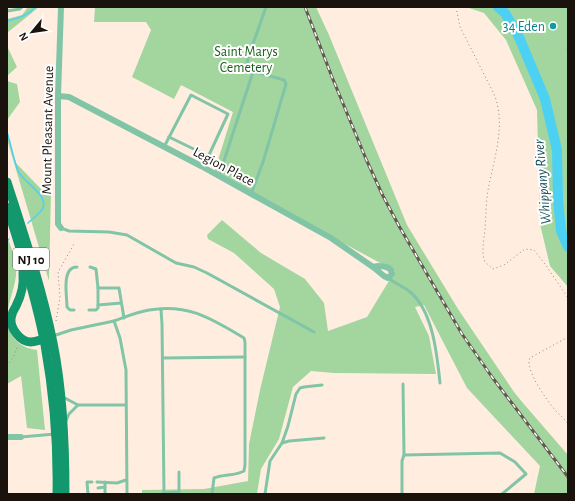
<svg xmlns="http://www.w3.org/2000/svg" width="575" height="501" viewBox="0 0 575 501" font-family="'Alegreya Sans',sans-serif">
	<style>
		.green { fill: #a3d59f }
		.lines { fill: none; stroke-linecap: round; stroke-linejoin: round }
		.stream { stroke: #4cd1f3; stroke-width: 1.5 }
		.river { stroke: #4cd1f3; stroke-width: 10 }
		.path { stroke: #94877d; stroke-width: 1; stroke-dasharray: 1 3; stroke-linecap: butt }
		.lane { stroke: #81c5a6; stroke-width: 3 }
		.street { stroke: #81c5a6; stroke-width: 6 }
		.primary { stroke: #13986d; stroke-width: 9 }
		.rail-casing { stroke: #62584f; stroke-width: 3 }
		.rail { stroke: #fff; stroke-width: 1.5; stroke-dasharray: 4.5; stroke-linecap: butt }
		.culture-dot { fill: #0f9aa8; stroke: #fff; stroke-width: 1.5 }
		.labels { text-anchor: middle; stroke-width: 4; stroke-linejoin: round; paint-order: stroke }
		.shield { fill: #fff; stroke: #5f5a56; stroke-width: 1 }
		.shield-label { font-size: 13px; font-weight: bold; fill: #1a130d }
		.culture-label { font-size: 14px; fill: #0d838f; stroke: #fff; text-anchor: end }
		.park-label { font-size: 14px; fill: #1b5f1a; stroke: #fff }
		.street-label { font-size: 14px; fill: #1a130d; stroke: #fff }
		.water-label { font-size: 15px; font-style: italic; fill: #1b5260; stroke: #fff }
	</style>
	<rect width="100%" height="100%" fill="#ffeee0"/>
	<g class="green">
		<polygon points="28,7 39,7 7,33 7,19 22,15"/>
		<polygon points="95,7 316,7 329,35 407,225 458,309 514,392 523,403 568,455 568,494 534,494 540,466 467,388 424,305 415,307 429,336 436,374 334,373 311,371 293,387 279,439 261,469 257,494 142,494 142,490 204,489 248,481 249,444 260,390 280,307 274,289 234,253 208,239 207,235 222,220 261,253 305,279 324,303 328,331 367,317 395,271 214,173 233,112 181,85 174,99 132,77 151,30 146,22 94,22"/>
		<polygon points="466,7 568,7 568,287 550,266 540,224 537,110 506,40 484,13"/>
		<polygon points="7,46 17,67 7,76"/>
		<polygon points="7,81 17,84 20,102 7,120"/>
		<polygon points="7,132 16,163 41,189 51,190 49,281 7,139"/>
		<path d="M7 236C10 245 15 256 16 266 18 281 9 299 7 315Z"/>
		<path d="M7 321C9 337 20 348 37 350L45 430 27 428 21 376 7 384Z"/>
	</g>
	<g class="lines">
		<g class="stream">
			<path d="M7 21C17 19 28 16 35 7"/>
			<path d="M7 132C11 144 13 158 18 171 23 182 48 194 43 208 40 214 32 219 28 223"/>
			<polyline points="7,241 9,239"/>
		</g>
		<polyline class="river" points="498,7 505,13 519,37 545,99 557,150 558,199 561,231 568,247"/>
		<g class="path">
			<path d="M456 7 460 27 494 94C506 123 495 156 489 185 486 199 486 214 485 229 484 240 481 251 485 262L493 269 504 265 525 249 534 250 545 264 568 298"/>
			<polyline points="56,321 60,297 58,272 74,244"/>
			<path d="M568 337 530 358 529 360C528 373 543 394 551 405 556 412 563 417 568 424"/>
			<polyline points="7,366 14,356 18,345"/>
		</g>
		<g class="lane">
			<polyline points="7,11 20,9 22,7"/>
			<polyline points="568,49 568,50"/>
			<polyline points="169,137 208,156"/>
			<polyline points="164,147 191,95 228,114 203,168"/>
			<polyline points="219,176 252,75 254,72"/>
			<polyline points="251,194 263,162 286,84 284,80 248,70 247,64 248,58 266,7"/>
			<polyline points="61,228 69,231 109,232 127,235 176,263 194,267 207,273 314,332"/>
			<polyline points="90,267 96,269 98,288 119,288 124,318"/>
			<path d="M388 278C395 283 402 286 409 291 433 310 437 354 440 383"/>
			<polyline points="98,305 121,303"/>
			<polyline points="161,309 162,324 164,494"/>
			<path d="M74 310H70L67 307C67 296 61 267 77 267"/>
			<polyline points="89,310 96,310 98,308 98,288"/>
			<polyline points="53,336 71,330 114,321"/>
			<polyline points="163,358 245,357"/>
			<polyline points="63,397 78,405 125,405"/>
			<polyline points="66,421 69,414 78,405"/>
			<polyline points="21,437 55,434"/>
			<polyline points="282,443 289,441 324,438"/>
			<polyline points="404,455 500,453 515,462 526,474 502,494"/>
			<polyline points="97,482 117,483 126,480"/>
			<polyline points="105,482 105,494"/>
			<polyline points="98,488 105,487"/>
			<polyline points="164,493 179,492 179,472"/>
			<polyline points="88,494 87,482 92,482"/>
			<path d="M127 494 126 370 120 338 114 321C125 317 137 312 149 310 188 303 212 319 244 338L245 342V465L244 471C235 476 224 474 214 478L212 494"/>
			<polyline points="265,494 270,461 282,443 288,426 296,394 300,388 304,387 322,385"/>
			<polyline points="402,494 402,461 404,455 403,384"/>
		</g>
		<g class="street">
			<polyline points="61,7 58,96 58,224 61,228"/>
			<polyline points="58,96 69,97 201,166 331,238 373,267"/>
			<path d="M378 266C384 266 392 267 392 274L388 278 384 276 373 267Z"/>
			<polyline points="7,437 21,437"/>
		</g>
		<g class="primary">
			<path d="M7 182C24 235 42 288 53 343 63 392 65 444 65 494"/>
			<path d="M7 207C22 253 36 298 45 345 54 395 58 444 57 494"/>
			<path d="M23 272C24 285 22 294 16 306 14 309 12 313 11 318 10 328 20 342 31 342 36 342 40 340 44 339"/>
		</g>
		<g class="rail-casing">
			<polyline id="rail" points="305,7 332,77 366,159 383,196 399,226 462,334 492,377 568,477"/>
		</g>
		<use href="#rail" class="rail"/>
	</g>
	<circle class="culture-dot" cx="553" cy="26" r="4"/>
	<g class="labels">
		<rect class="shield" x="13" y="248" width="36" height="22" rx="3"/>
		<g class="shield-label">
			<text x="31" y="264">NJ 10</text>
		</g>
		<g class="culture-label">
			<text x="545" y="31">34 Eden</text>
		</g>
		<g class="park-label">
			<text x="246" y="56">Saint Marys<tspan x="246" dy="16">Cemetery</tspan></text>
		</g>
		<g class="street-label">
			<text transform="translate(47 130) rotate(-89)" y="5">Mount Pleasant Avenue</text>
			<text transform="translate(224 166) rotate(28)" y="5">Legion Place</text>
		</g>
		<g class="water-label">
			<text transform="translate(542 182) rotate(-95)" y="5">Whippany River</text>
		</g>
	</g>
	<rect width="575" height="501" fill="none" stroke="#1a130d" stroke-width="16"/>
	<g transform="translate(32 32) rotate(241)" stroke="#ffffff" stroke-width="3" paint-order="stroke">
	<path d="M0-3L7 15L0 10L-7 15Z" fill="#1a130d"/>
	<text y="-6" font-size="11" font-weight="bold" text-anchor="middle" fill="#1a130d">N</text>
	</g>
</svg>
